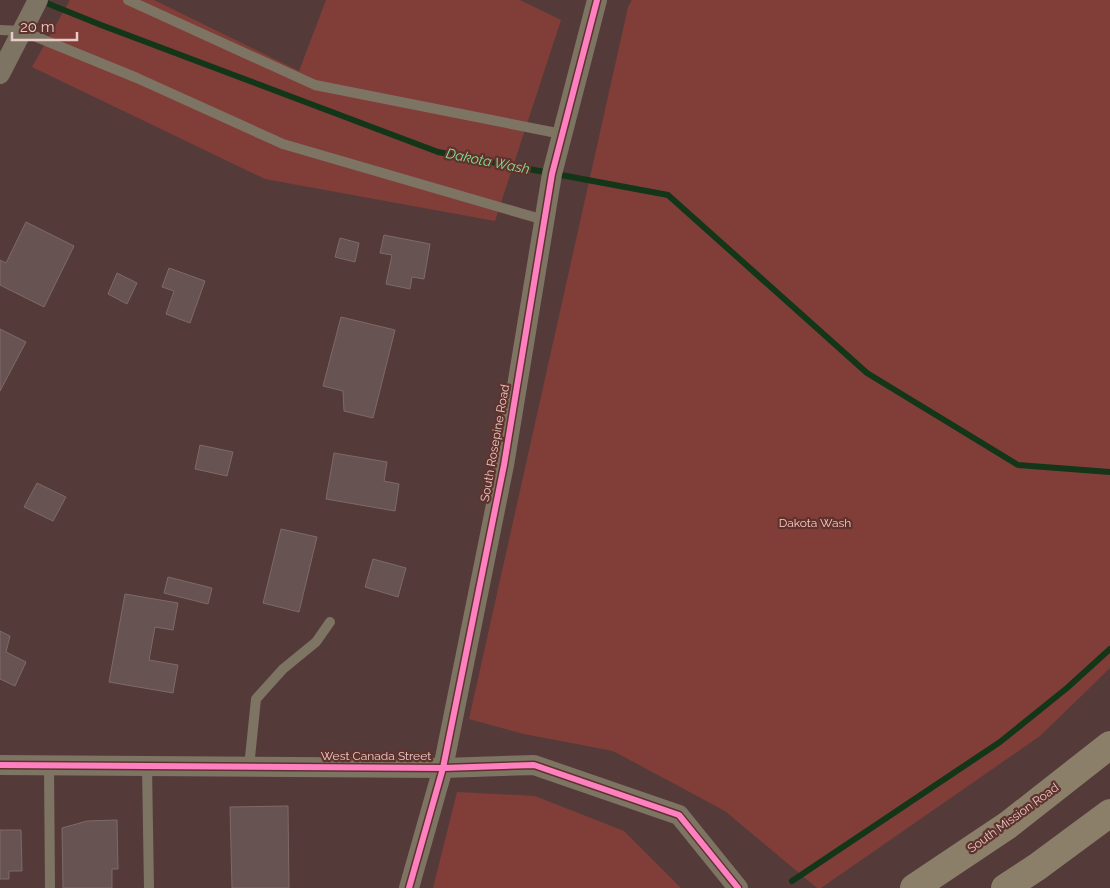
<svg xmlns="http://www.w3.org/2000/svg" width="1110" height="888" viewBox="0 0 1110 888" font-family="Raleway,sans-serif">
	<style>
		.green { fill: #813e38 }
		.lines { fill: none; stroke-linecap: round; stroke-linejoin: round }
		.stream { stroke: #133618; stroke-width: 6 }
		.building { fill: #685353; stroke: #7e6969 }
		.lane { stroke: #7e7463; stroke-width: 10 }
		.street { stroke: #7e7463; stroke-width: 20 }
		.secondary { stroke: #8b7f69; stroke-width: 28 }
		.cycleway-casing { stroke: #60322d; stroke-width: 9 }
		.cycleway { stroke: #ff80c0; stroke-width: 6 }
		.labels { text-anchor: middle; stroke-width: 4.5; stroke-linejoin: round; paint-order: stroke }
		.street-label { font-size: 12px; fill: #e8cbc7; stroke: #60322d }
		.park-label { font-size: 12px; fill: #fac7c0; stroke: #60322d }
		.water-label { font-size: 14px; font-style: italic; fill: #82e390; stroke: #60322d }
	</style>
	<rect width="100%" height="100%" fill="#543b39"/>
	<g class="green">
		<polygon points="70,0 154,0 299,71 326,0 520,0 561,20 495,221 265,179 32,67"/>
		<polygon points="632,0 1110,0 1110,668 1040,736 821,888 817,888 725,811 613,751 524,734 469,719 628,7"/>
		<polygon points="457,792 535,796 624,831 681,888 433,888"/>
	</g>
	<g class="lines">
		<g class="stream">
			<polyline points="39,0 101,25 438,152 668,195 867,373 1018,465 1110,472"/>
			<polyline points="792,881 1000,742 1067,688 1110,649"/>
		</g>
	</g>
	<g class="building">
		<polygon points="26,222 74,246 44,307 0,285 0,260 6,263"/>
		<polygon points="384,235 430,244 424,279 412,277 410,289 386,284 392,255 380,253"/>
		<polygon points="340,238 359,243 355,262 335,257"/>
		<polygon points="169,268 205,281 190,323 166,314 174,291 162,287"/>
		<polygon points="117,273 137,283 127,304 108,294"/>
		<polygon points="341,317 395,330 373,418 344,411 343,391 323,386"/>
		<polygon points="0,329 26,342 0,391"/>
		<polygon points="200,445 233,452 227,476 195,469"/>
		<polygon points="334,453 387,462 384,481 399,484 395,511 326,499"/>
		<polygon points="37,483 66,497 53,521 24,507"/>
		<polygon points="281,529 317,537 299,612 263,603"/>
		<polygon points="373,559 406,568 398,597 365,587"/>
		<polygon points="168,577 212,588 208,604 164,593"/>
		<polygon points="125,594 178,603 173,630 155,627 149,660 178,665 173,693 109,682"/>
		<polygon points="0,631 10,636 6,652 26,662 15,686 0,679"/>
		<polygon points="288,806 289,888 232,888 230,807"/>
		<polygon points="117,820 118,869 112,869 112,888 63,888 62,828 87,821"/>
		<polygon points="0,830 21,830 22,871 9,871 9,879 0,879"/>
	</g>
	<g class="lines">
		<g class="lane">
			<polyline points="128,0 315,85 562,134"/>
			<polyline points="0,30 22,31 137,78 283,144 544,220"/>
			<polyline points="49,765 50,888"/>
			<polyline points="147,766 149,888"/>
			<polyline points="249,767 256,699 283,669 316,642 330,622"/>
		</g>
		<g class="street">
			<polyline points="0,74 38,0"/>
			<polyline points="0,765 443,768 534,765 679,815 738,888"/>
			<polyline points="409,888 443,768 504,465 552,174 597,0"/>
		</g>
		<g class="secondary">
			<polyline points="914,888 1008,825 1110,745"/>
			<polyline points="1005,888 1037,867 1110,813"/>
		</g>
		<g class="cycleway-casing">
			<g id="cycleway">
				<polyline points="0,765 443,768 534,765 679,815 738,888"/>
				<polyline points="409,888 443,768 504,465 552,174 597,0"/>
			</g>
		</g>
		<use href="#cycleway" class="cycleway"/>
	</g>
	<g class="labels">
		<g class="street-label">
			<text transform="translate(495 443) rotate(-80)" y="4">South Rosepine Road</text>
			<text x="376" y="760">West Canada Street</text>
			<text transform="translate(1013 818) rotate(-36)" y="4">South Mission Road</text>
		</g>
		<g class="park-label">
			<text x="815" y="527">Dakota Wash</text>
		</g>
		<g class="water-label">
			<text transform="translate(488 161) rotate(11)" y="5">Dakota Wash</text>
		</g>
	</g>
	<path d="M12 32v8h65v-8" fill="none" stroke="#e8cbc7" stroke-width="2.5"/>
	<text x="20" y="32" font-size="15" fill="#e8cbc7" stroke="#60322d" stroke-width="4" paint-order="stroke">20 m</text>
</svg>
